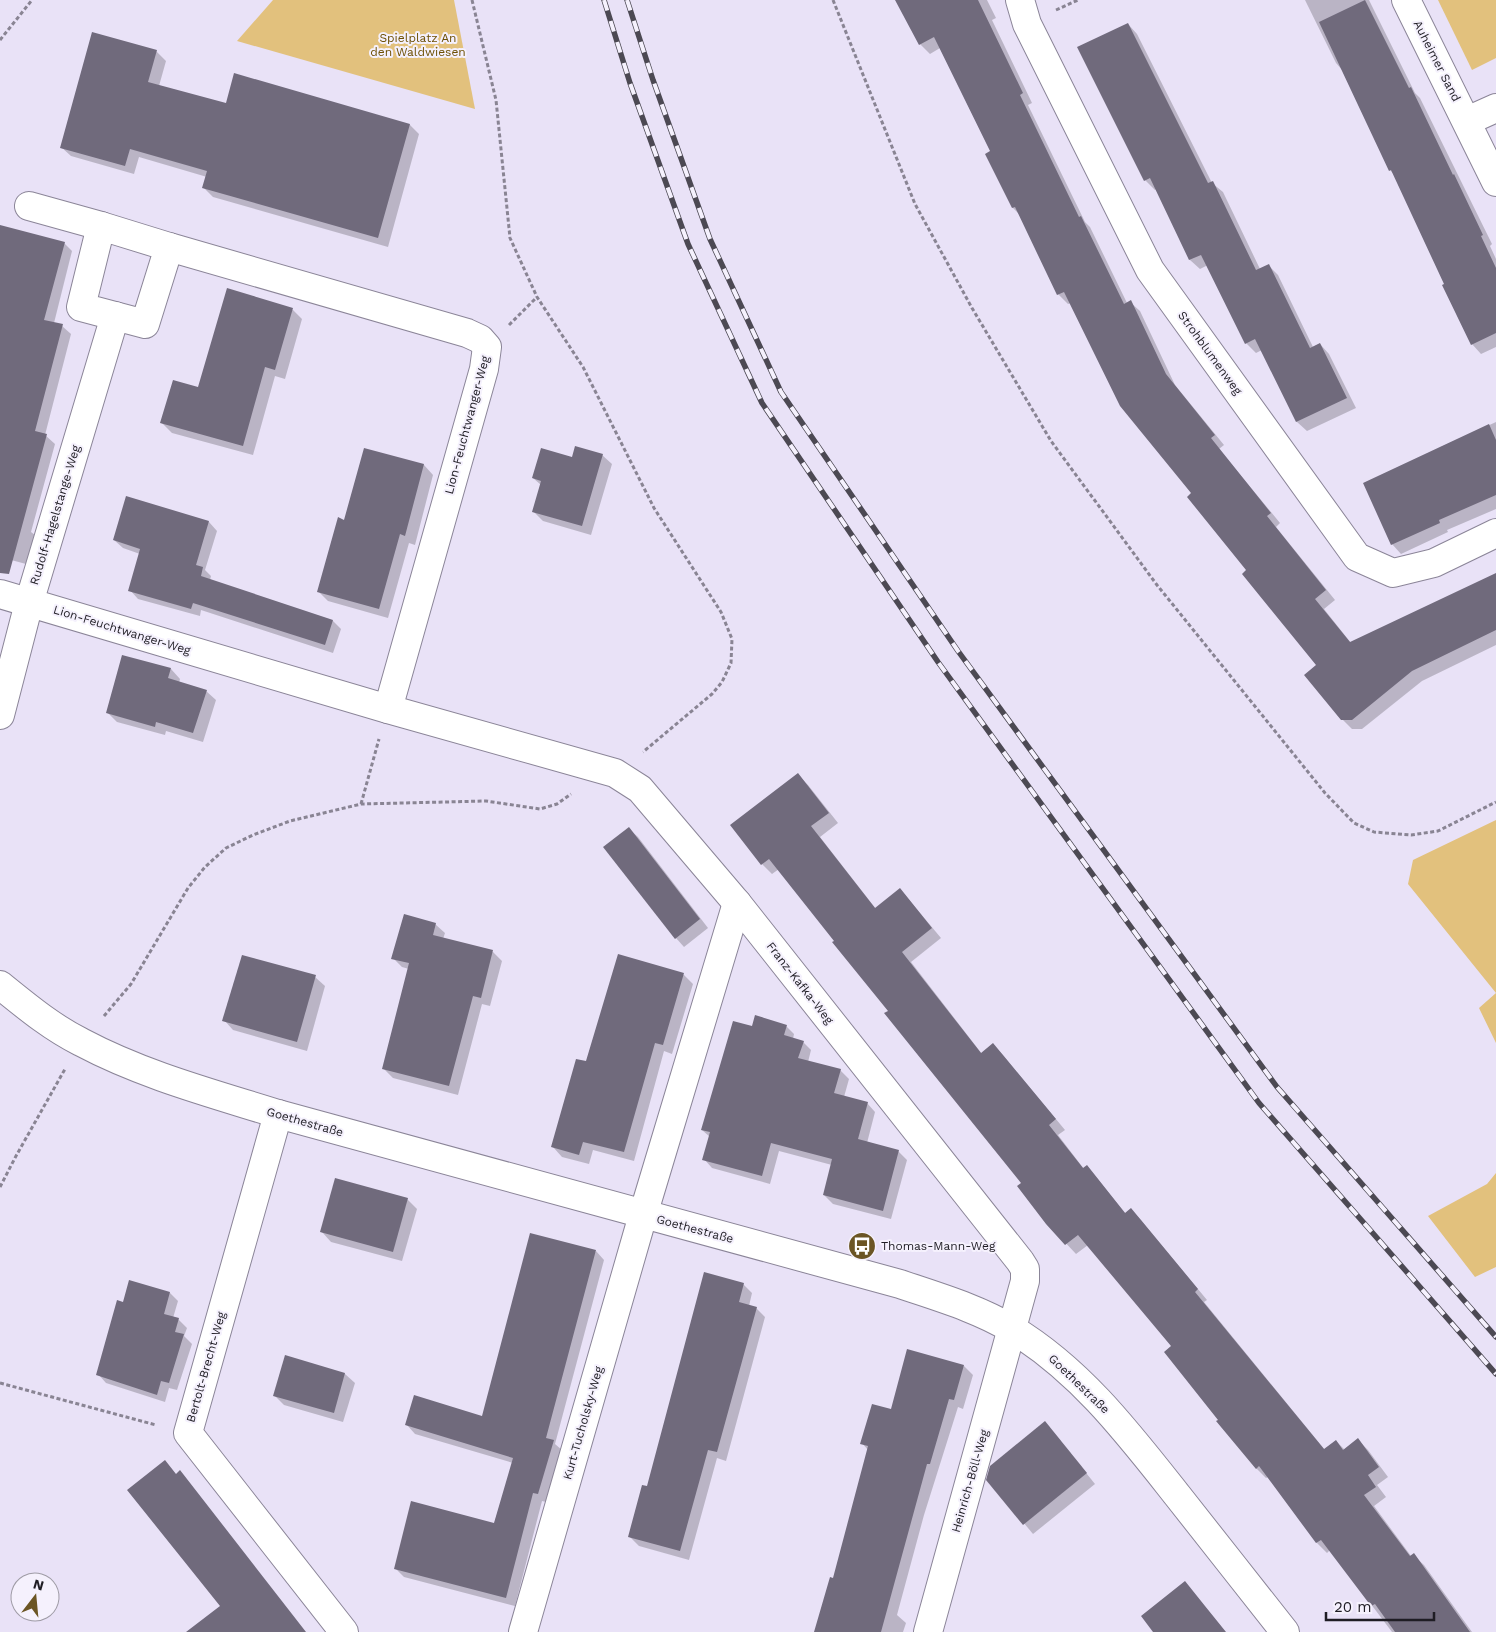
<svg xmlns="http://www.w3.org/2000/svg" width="1496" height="1632" viewBox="0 0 1496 1632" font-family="'Work Sans',sans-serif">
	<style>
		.green { fill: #e2c17d }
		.shadow { fill: #0003 }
		.building { fill: #706a7c }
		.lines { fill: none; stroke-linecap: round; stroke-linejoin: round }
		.minor-casing { stroke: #8b8598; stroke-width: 30 }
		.path { stroke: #898493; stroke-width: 3; stroke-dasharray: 4 2.5; stroke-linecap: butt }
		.minor { stroke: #fff; stroke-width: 28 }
		.rail-casing { stroke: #4c4953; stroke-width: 5.5 }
		.rail { stroke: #f5f1fd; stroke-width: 4; stroke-dasharray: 11; stroke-linecap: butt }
		.labels { text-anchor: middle; stroke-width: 4; stroke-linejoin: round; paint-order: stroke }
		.park-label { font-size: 12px; fill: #6d5004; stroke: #f5f1fd }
		.street-label { font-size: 12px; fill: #1f1d24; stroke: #f5f1fd }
		.poi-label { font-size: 12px; fill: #1f1d24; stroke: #f5f1fd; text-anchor: start }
	</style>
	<rect width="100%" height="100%" fill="#e9e2f7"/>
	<g class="green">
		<polygon points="273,0 454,0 475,109 237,41"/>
		<polygon points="1438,0 1496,0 1496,58 1472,70"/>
		<polygon points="1496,820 1496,1043 1479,1008 1496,993 1408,884 1413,860"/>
		<polygon points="1496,1173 1496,1267 1475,1277 1428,1216 1487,1184"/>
	</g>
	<g class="shadow">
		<polygon points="896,0 987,0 996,18 992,20 1032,103 1028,105 1085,222 1090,227 1127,303 1130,302 1140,311 1175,385 1224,445 1219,449 1280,523 1276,527 1335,600 1324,609 1351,643 1496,574 1496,645 1422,681 1362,729 1352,729 1342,719 1318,665 1193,493 1071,303 1068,304 1058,294 1019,214 1013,208 987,154 991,152 940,48 930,54 920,44"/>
		<polygon points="1305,0 1369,0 1415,93 1420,98 1492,244 1490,246 1496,259 1496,347 1481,354 1472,344 1446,284 1394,174 1390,170 1343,71 1336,63"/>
		<polygon points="1128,24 1137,34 1212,183 1223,192 1260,269 1268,265 1278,275 1313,347 1320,344 1329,354 1356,408 1307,431 1297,422 1262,350 1256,353 1246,343 1208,265 1200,269 1190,260 1156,189 1155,190 1145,180 1079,47"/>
		<polygon points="156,51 166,61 159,86 227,105 410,125 419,134 388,247 213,197 204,188 207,177 139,157 134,174 71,156 61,147"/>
		<polygon points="0,226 64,243 72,251 54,323 62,326 71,334 45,435 55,444 31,532 35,535 26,564 0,557"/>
		<polygon points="228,290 293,310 302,319 285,379 275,376 253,455 172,433 162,423 199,388"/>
		<polygon points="1496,422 1496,509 1447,530 1448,532 1401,554 1392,544 1441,447"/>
		<polygon points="365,450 424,465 433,475 415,545 409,543 388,618 328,601 319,592 345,521"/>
		<polygon points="602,455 612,464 591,535 543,521 533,511 541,485 533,478 573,458"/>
		<polygon points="209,522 217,531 205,570 211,576 210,580 333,621 341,629 333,653 201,610 200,616 138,599 130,590 140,554 123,548 114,540"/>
		<polygon points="171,669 180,679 179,683 206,691 216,700 203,742 166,731 165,735 117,722 108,713"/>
		<polygon points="798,775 808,785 838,823 820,837 876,909 900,889 941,938 911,962 982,1054 993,1045 1003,1055 1065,1130 1058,1135 1084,1169 1096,1177 1126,1214 1131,1210 1141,1220 1207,1300 1204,1302 1325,1450 1336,1441 1345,1450 1358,1440 1368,1450 1388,1477 1377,1485 1386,1497 1374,1506 1411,1556 1413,1555 1424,1565 1472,1632 1392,1632 1330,1550 1327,1553 1317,1543 1268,1477 1266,1478 1256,1468 1220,1420 1172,1346 1088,1245 1076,1254 1047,1223 1023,1183 779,869 772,874 762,864"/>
		<polygon points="629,829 638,837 708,928 684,947 676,938"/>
		<polygon points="435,924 445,933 443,939 493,952 502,961 490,1006 482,1004 458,1095 393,1078 384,1069 409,969 402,967 393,958"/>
		<polygon points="619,955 684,975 693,984 672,1054 664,1051 634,1161 593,1150 589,1164 562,1157 553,1147 586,1063"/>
		<polygon points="315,977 325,986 307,1051 233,1030 224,1020"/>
		<polygon points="786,1026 794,1034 793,1039 803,1042 811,1050 808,1062 840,1070 849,1079 844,1097 867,1103 875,1112 867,1143 898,1151 907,1160 891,1219 833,1204 824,1195 832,1165 779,1151 770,1184 712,1168 704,1159 710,1137 702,1130 752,1028"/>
		<polygon points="407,1199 417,1209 402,1261 331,1242 322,1232"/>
		<polygon points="596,1251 604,1260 555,1444 562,1450 546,1502 542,1501 515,1606 404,1577 395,1568 494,1524 513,1463 415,1434 407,1425 482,1418"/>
		<polygon points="743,1284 752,1293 749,1306 756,1308 765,1317 726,1461 717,1458 689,1560 639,1546 630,1537 648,1488"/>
		<polygon points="170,1293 178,1301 173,1318 178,1319 187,1328 184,1336 192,1344 177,1390 169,1388 165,1402 106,1383 98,1374 123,1303"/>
		<polygon points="286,1357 345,1374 355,1383 343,1422 284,1405 275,1396"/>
		<polygon points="964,1366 973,1375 963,1409 958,1407 924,1515 897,1615 906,1623 903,1632 815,1632 834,1579 868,1450 862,1443 892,1411"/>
		<polygon points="1054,1433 1095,1484 1033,1534 988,1480"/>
	</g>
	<g class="building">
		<polygon points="895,0 978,0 1023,93 1020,95 1079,217 1081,216 1124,304 1131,300 1166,374 1215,435 1211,438 1271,513 1267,516 1326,590 1315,599 1350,642 1496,573 1496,630 1412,671 1352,720 1341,720 1304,675 1316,665 1242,574 1246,570 1187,497 1191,493 1120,406 1064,292 1057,295 1015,207 1012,208 985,154 990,151 934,37 919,45"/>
		<polygon points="1365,0 1409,88 1411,87 1453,175 1454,174 1483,235 1481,236 1496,268 1496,333 1471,345 1442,285 1444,284 1391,170 1389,171 1319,22"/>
		<polygon points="1128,23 1208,183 1213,181 1256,270 1269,264 1310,348 1320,343 1347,398 1296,422 1255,339 1245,344 1201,255 1189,260 1150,178 1144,181 1077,47"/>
		<polygon points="92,32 157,50 148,82 226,103 234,73 410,124 378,238 202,188 207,171 130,149 125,166 60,148"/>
		<polygon points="0,225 65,242 44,320 63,324 35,431 47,434 9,574 0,573"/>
		<polygon points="227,288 293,308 275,370 265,367 243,446 160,423 173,380 198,387"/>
		<polygon points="1489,424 1496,440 1496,495 1439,520 1440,523 1391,545 1363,483"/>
		<polygon points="575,446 603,454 582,526 532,512 541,481 532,478 541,448 572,457"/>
		<polygon points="364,448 424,464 405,536 400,534 379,609 317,592 338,517 344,520"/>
		<polygon points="126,496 209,521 196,565 203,567 201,576 333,620 325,645 193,603 191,609 128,591 140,549 113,540"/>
		<polygon points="122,655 171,668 168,678 207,690 193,733 156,722 155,727 106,713"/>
		<polygon points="798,773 829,813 811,826 875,908 900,888 932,928 902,952 981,1053 993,1043 1056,1119 1049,1125 1083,1168 1087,1165 1125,1213 1131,1208 1198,1289 1195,1292 1324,1449 1336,1440 1343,1450 1358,1438 1379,1467 1368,1475 1376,1487 1364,1495 1410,1556 1414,1553 1470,1632 1395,1632 1375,1604 1371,1606 1321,1540 1316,1543 1259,1466 1256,1469 1216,1421 1218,1420 1164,1352 1171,1346 1078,1235 1065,1245 1046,1224 1017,1186 1021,1183 884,1013 888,1011 832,942 834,941 769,859 761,865 730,825"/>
		<polygon points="629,827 700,919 675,939 603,847"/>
		<polygon points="404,914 436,923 433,935 493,950 481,998 473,996 449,1086 382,1069 409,963 391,959"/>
		<polygon points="618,954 684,973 663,1045 655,1043 624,1152 583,1142 579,1155 551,1147 576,1059 586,1061"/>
		<polygon points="242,955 316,975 297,1042 222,1021"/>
		<polygon points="755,1015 787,1025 784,1035 804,1041 798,1058 841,1069 834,1093 868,1102 858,1139 899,1150 883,1211 823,1195 832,1159 771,1143 762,1176 702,1160 710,1132 701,1130 733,1021 752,1026"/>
		<polygon points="335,1178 408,1198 393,1252 320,1232"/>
		<polygon points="530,1233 596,1250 546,1438 554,1440 538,1494 533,1493 506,1598 394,1569 411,1501 494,1523 513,1458 405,1425 414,1395 482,1416"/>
		<polygon points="704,1272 744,1283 739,1302 757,1307 717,1452 708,1450 680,1551 628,1537 642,1485 647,1486"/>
		<polygon points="129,1280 170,1292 164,1314 179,1318 175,1332 184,1334 169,1383 161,1381 157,1395 96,1375 117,1300 123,1302"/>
		<polygon points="907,1349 964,1365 954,1400 949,1399 930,1464 927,1464 881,1632 814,1632 830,1577 833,1578 868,1446 860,1444 872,1404 891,1409"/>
		<polygon points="285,1355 345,1373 334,1413 273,1396"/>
		<polygon points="1045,1421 1087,1473 1023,1525 986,1480 990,1466"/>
		<polygon points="165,1460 176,1474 180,1470 306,1632 186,1632 220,1606 127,1490"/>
		<polygon points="1185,1581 1205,1606 1226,1632 1153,1632 1141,1616"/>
	</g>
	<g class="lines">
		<g class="minor-casing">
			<g id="minor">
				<polyline points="1020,0 1027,24 1150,270 1357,557 1393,573 1434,563 1496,533"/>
				<polyline points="1406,0 1496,182"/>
				<polyline points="1467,121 1496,108"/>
				<polyline points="29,206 101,226"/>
				<polygon points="101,226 169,247 145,324 81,307"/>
				<polyline points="169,247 467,333 480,339 487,347 484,369 388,709"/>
				<polyline points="0,594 388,709 615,773 640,789 737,903 1020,1261 1025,1269 1025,1281 928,1632"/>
				<polyline points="0,715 29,603 115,316"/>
				<path d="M0 985C26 1006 51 1027 81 1042 143 1075 211 1093 278 1114L900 1284C938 1297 977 1308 1012 1329 1080 1370 1128 1433 1177 1495 1213 1541 1249 1586 1285 1632"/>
				<polyline points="278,1114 188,1433 344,1632"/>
				<polyline points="523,1632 643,1215 737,903"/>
			</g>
		</g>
		<g class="path">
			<polyline points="472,0 496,100 510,238 537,297 583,367 654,508 721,612 732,639 731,663 722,682 712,694 643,752"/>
			<polyline points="833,0 915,204 972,308 1051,441 1157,585 1325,793 1354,823 1374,832 1411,835 1438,831 1496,802"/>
			<polyline points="1056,10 1078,0"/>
			<polyline points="0,40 32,0"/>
			<polyline points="509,325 537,297"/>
			<polyline points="361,804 379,739"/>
			<polyline points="104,1016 131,984 188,888 205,867 226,848 253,835 290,821 361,804 486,801 540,809 557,804 571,794"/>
			<polyline points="0,1187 16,1156 65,1069"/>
			<polyline points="0,1383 156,1425"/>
		</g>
		<use href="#minor" class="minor"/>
		<g class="rail-casing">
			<g id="rail">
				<polyline points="604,0 630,83 688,244 762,403 938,662 1259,1103 1496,1374"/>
				<polyline points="627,0 653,80 710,239 781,392 958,651 1277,1087 1496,1337"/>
			</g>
		</g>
		<use href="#rail" class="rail"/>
	</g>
	<defs>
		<g id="bus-disc" transform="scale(1.4375)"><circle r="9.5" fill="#6b5524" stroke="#f5f1fd"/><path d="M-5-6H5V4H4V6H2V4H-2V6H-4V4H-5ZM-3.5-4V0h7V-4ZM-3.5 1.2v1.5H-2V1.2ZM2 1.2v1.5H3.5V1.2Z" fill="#fff"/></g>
	</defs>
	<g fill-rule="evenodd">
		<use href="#bus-disc" x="862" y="1246"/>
	</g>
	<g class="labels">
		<g class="park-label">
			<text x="418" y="42">Spielplatz An<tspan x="418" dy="14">den Waldwiesen</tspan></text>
		</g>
		<g class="street-label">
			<text transform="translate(1437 61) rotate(63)" y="4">Auheimer Sand</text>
			<text transform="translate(1210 353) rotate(54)" y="4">Strohblumenweg</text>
			<text transform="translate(467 425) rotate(-75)" y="4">Lion-Feuchtwanger-Weg</text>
			<text transform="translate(55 515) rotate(-73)" y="4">Rudolf-Hagelstange-Weg</text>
			<text transform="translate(122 630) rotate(17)" y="4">Lion-Feuchtwanger-Weg</text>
			<text transform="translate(800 983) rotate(52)" y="4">Franz-Kafka-Weg</text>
			<text transform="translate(305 1122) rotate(16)" y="4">Goethestraße</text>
			<text transform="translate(695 1229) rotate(15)" y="4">Goethestraße</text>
			<text transform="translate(206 1367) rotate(-74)" y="4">Bertolt-Brecht-Weg</text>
			<text transform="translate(1079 1384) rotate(44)" y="4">Goethestraße</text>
			<text transform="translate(583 1423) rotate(-74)" y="4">Kurt-Tucholsky-Weg</text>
			<text transform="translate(970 1481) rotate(-74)" y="4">Heinrich-Böll-Weg</text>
		</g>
		<g class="poi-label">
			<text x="881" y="1250">Thomas-Mann-Weg</text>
		</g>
	</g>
	<g transform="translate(35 1597) rotate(16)"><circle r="24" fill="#f5f1fd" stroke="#9f9ca6"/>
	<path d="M0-4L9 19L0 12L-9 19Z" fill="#6b5524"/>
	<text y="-8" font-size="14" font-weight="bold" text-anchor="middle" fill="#1f1d24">N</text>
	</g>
	<path d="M1326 1612v8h108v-8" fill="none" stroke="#1f1d24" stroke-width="2.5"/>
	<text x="1334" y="1612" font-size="15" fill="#1f1d24" stroke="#f5f1fd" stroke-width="4" paint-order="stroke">20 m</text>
</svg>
